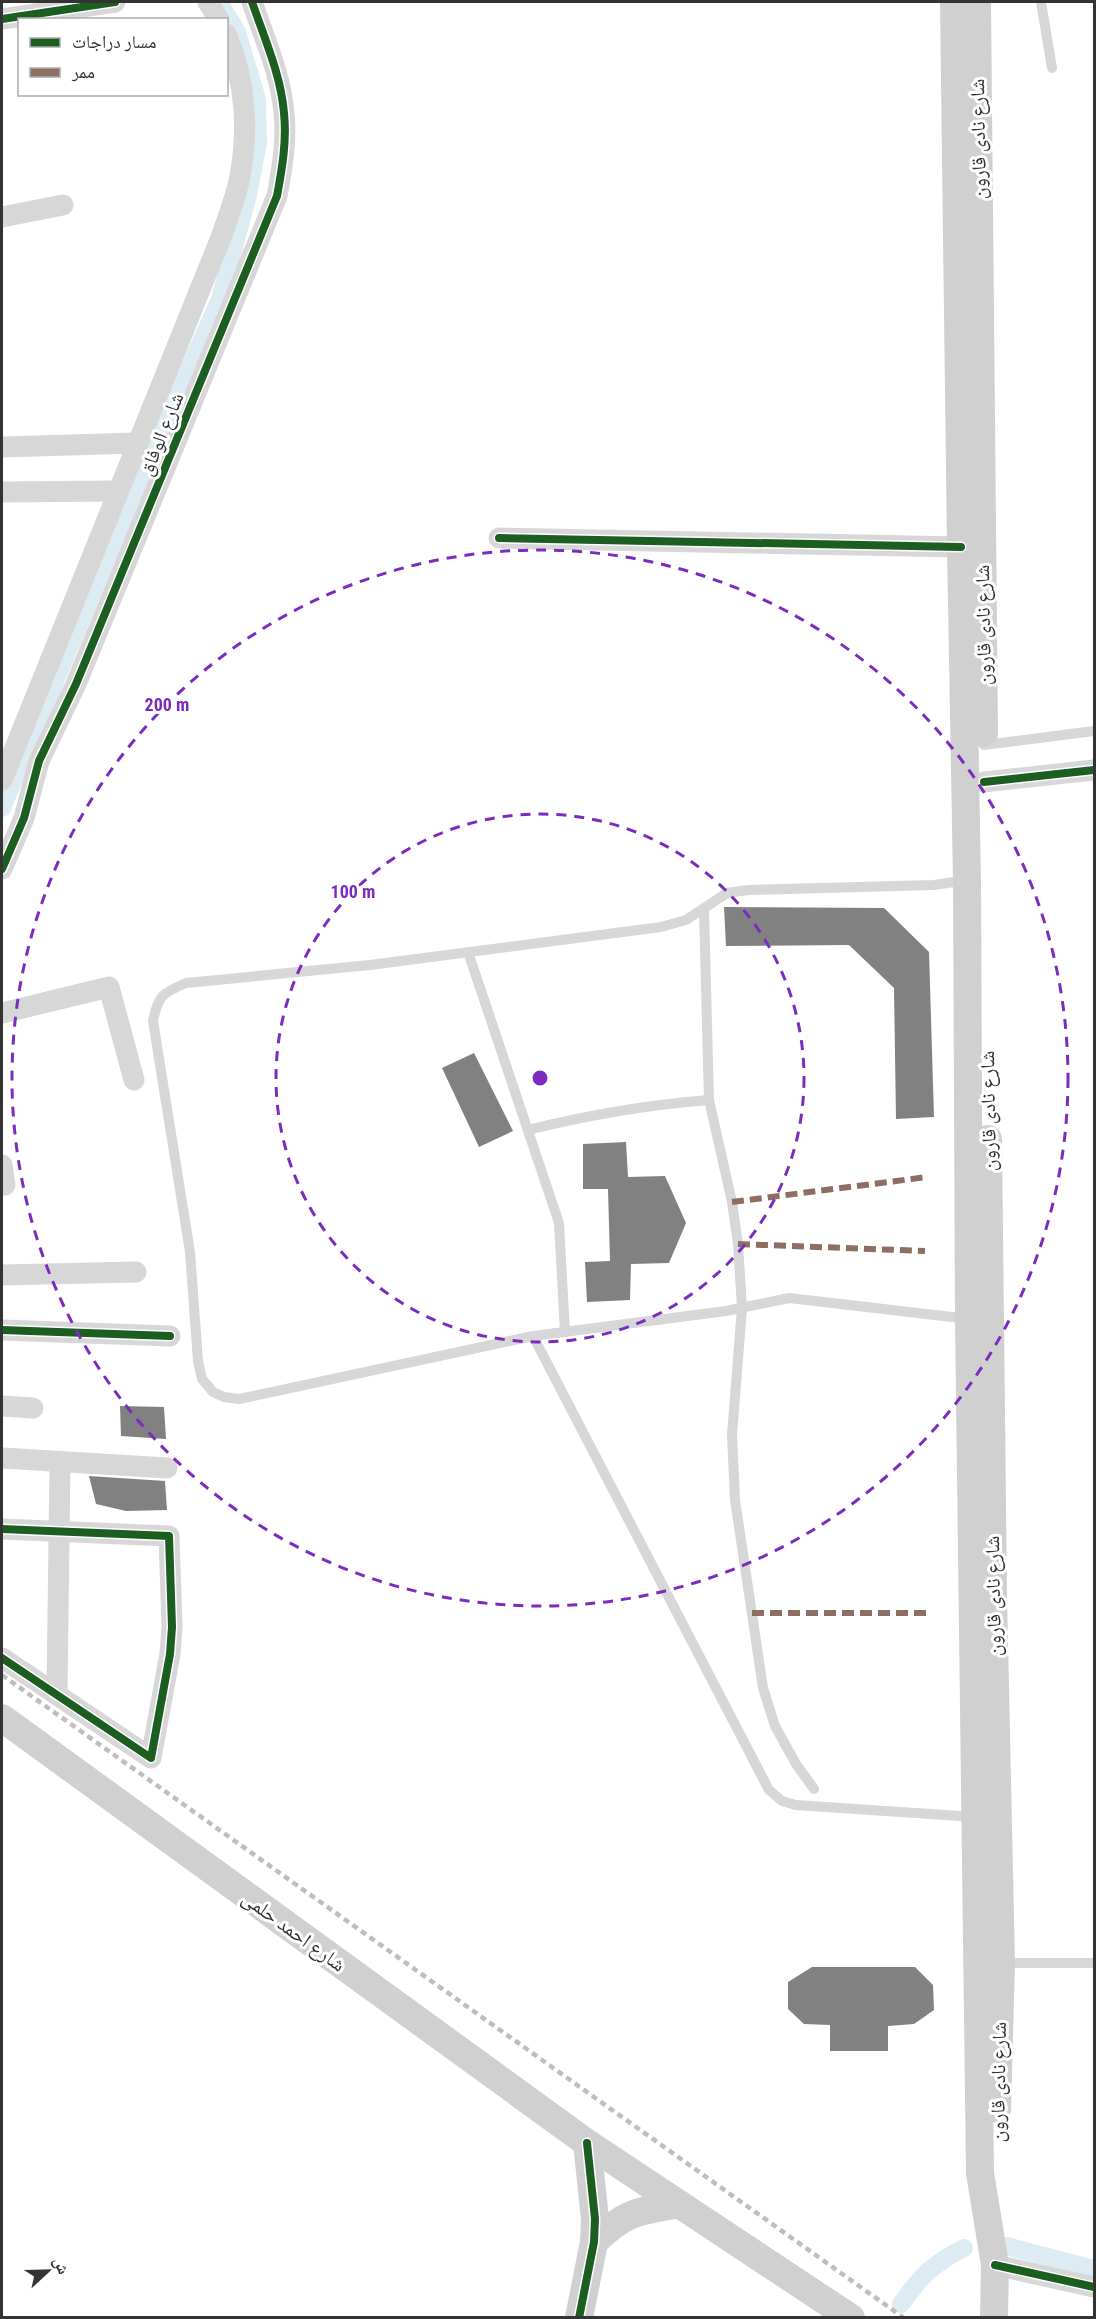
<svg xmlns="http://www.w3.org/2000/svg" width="1096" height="2319" viewBox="0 0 1096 2319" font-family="'Roboto Condensed','Noto Naskh Arabic',sans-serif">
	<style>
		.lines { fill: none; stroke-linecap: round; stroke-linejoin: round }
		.canal { stroke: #ddebf3; stroke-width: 18 }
		.building { fill: #818181 }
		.lane { stroke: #d7d7d7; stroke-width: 10 }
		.street { stroke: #d7d7d7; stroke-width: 21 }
		.secondary { stroke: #d0d0d0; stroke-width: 28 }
		.rail { stroke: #bebebe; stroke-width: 4.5; stroke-dasharray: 6 4.5; stroke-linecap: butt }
		.quiet { stroke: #8d6e63; stroke-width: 6; stroke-dasharray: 12 6; stroke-linecap: butt }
		.cycleway-casing { stroke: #fff; stroke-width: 11 }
		.cycleway { stroke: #1b5e20; stroke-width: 8 }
		.ring { fill: none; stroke: #7b2cbf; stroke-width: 3; stroke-dasharray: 10 8 }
		.labels { text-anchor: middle; stroke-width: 6; stroke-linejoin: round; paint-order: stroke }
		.street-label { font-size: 20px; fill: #333; stroke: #fff }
		.centre { fill: #7b2cbf; stroke: #fff; stroke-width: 3 }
		.ring-label { font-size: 18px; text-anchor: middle; font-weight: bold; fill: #7b2cbf; stroke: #fff; stroke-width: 6; stroke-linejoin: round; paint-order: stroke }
	</style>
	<rect width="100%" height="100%" fill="#fff"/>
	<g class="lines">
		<g class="canal">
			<polyline points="2,808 135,491 220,299 248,195 258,143 257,99 237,32 219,2"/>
			<polyline points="1006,2246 1094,2269"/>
			<path d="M901 2304C922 2275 931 2265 964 2248"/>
		</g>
	</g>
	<g class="building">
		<polygon points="724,907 884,908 929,952 934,1117 896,1119 894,988 849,945 726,946"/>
		<polygon points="474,1053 513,1131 479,1147 442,1068"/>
		<polygon points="626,1142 628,1177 665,1176 686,1223 669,1263 631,1264 630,1300 587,1302 585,1262 610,1261 608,1189 583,1189 583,1144"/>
		<polygon points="120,1406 164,1407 166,1439 121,1436"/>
		<polygon points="89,1476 165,1481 167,1510 126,1511 96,1504"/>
		<polygon points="812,1967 915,1967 933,1985 934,2010 914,2024 888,2026 888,2051 830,2051 830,2025 804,2024 788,2009 788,1982"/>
	</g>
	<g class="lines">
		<g class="lane">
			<polyline points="1041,2 1052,68"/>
			<polyline points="984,745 1094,731"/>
			<path d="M967 880 934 885 748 890 727 893 686 920 661 927 370 965 186 983C162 993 158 996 153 1021L190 1252 198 1361 202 1379 213 1392 224 1397 239 1399 533 1336 726 1311 789 1298 969 1319"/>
			<polyline points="704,910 709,1100 732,1202 738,1244 742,1308 732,1435 735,1500 763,1688 775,1726 796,1764 814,1789"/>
			<polyline points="468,952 559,1223 565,1332"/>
			<path d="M528 1130C588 1115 647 1105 709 1100"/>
			<polyline points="533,1336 769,1790 782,1801 796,1805 975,1817"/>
			<polyline points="1001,1963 1094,1963"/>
		</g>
		<g class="street">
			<polyline points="208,2 219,20"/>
			<polyline points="2,19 115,2"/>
			<polyline points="2,217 63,205"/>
			<polyline points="2,447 137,443"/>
			<polyline points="2,492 118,491"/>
			<polyline points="499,538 961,547"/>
			<path d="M2 780 222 235C228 217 235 199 239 181 249 132 246 80 226 34"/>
			<polyline points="984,782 1094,770"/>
			<path d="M2 869 24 818 39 761 76 684 277 196C282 169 287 141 284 113 281 75 264 37 252 2"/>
			<polyline points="2,1013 109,987 134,1080"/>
			<polyline points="2,1165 5,1185 2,1185"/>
			<polyline points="2,1275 136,1272"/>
			<polyline points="2,1330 170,1336"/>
			<polyline points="2,1406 33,1408"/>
			<polyline points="2,1458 167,1468"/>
			<polyline points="2,1529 169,1536 172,1627 170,1654 151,1758 2,1658"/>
			<polyline points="57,1693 60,1462"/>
			<polyline points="995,2265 1094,2287"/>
		</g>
		<g class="secondary">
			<polyline points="954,2 961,547 967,880 969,1319 980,2173 995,2265 994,2318"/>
			<polyline points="977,2 984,733"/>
			<polyline points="988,1139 993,1596 1001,1963 997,2109"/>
			<polyline points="2,1718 587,2143 851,2318"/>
			<path d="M594 2242C626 2211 637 2212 679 2204"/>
			<polyline points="579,2318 594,2242 595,2219 587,2143"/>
		</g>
		<polyline class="rail" points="2,1675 904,2318"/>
		<g class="quiet">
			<polyline points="732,1202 927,1177"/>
			<polyline points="738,1244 925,1251"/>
			<polyline points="752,1613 927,1613"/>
		</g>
		<g class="cycleway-casing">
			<g id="cycleway">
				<polyline points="2,19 115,2"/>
				<polyline points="499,538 961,547"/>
				<polyline points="984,782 1094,770"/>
				<path d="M2 869 24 818 39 761 76 684 277 196C282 169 287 141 284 113 281 75 264 37 252 2"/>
				<polyline points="2,1330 170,1336"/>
				<polyline points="2,1529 169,1536 172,1627 170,1654 151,1758 2,1658"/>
				<polyline points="995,2265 1094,2287"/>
				<polyline points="579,2318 594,2242 595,2219 587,2143"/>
			</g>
		</g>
		<use href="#cycleway" class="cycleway"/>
	</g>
	<g class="ring">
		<circle cx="540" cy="1078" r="264"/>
		<circle cx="540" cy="1078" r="528"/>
	</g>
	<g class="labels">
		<g class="street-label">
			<text transform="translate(978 139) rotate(-91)" y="7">شارع نادى قارون</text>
			<text transform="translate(161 434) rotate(-68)" y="7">شارع الوفاق</text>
			<text transform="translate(983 625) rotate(-91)" y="7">شارع نادى قارون</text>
			<text transform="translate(988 1111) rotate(-91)" y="7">شارع نادى قارون</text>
			<text transform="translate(993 1596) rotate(-91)" y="7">شارع نادى قارون</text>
			<text transform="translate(294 1931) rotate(36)" y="7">شارع احمد حلمى</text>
			<text transform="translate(998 2082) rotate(-89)" y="7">شارع نادى قارون</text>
		</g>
	</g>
	<circle cx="540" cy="1078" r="9" class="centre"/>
	<g class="ring-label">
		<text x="167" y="711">200 m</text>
		<text x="353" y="898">100 m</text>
	</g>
	<rect width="1096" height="2319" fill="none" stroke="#333333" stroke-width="6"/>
	<rect x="18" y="18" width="210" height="78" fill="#ffffff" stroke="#adadad" stroke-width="1.5"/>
	<rect x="30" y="38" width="30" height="9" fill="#1b5e20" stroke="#adadad" stroke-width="1.5"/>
	<text x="72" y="48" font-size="18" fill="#333333">مسار دراجات</text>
	<rect x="30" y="68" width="30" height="9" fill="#8d6e63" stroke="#adadad" stroke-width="1.5"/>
	<text x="72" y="78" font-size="18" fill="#333333">ممر</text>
	<g transform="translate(48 2271) rotate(68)" stroke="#ffffff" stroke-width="4.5" paint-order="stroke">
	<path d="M0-4.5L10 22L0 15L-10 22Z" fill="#333333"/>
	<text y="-9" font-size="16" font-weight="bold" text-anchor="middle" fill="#333333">ش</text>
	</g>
</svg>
